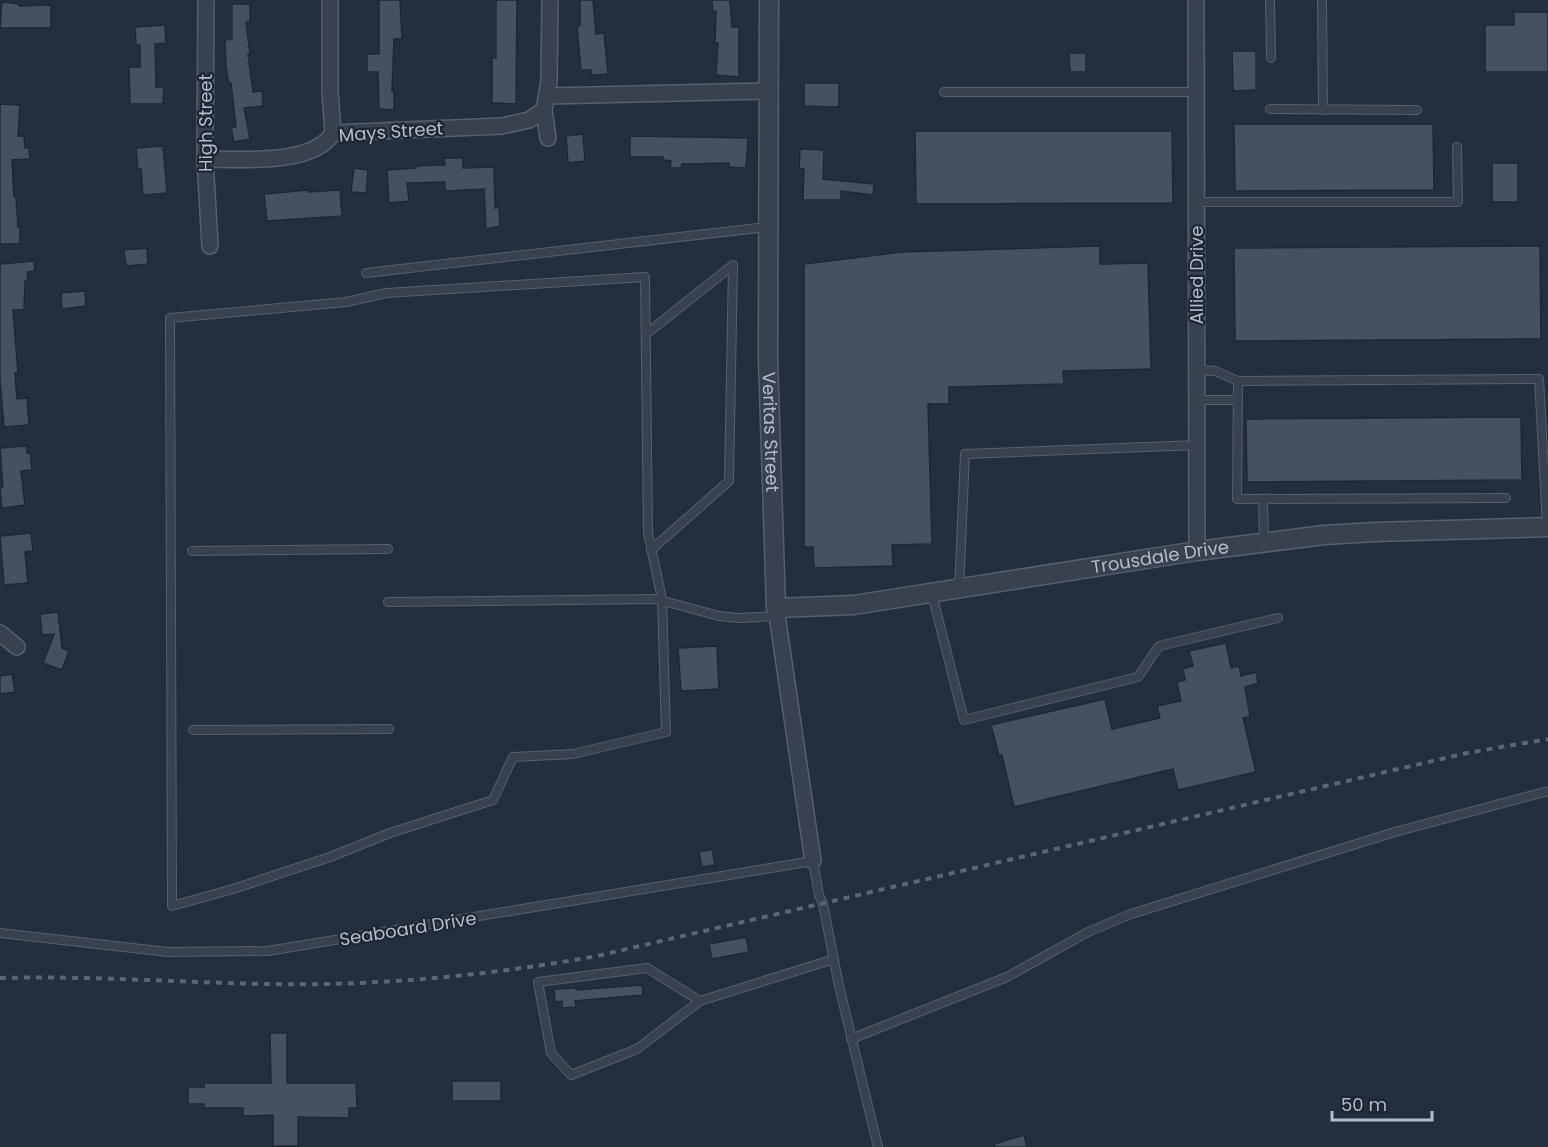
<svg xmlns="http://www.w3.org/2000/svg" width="1548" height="1147" viewBox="0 0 1548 1147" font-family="Poppins,sans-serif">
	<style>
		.building { fill: #455162; stroke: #1f2835; stroke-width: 1.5 }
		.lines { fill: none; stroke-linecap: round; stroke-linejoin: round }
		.service-casing { stroke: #565f6c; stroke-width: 10 }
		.minor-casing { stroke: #565f6c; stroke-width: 18 }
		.tertiary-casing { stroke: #565f6c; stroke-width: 21 }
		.service { stroke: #38414e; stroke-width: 8 }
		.minor { stroke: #38414e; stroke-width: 15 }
		.tertiary { stroke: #38414e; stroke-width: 18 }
		.rail { stroke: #5a6575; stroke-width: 4; stroke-dasharray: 6 6; stroke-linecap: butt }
		.labels { text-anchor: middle; stroke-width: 4.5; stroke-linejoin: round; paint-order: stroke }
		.street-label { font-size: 18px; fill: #b4bcc9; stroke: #1d2633 }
	</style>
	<rect width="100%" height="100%" fill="#242f3e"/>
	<g class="building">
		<polygon points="379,0 400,0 402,39 394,39 392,91 394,91 394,110 379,109 378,72 367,72 367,54 379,54"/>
		<polygon points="496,0 517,0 516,104 492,103 492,58 496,58"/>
		<polygon points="580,0 593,0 596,34 604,33 608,74 591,75 591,70 581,70 577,26 580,26"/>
		<polygon points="712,0 730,0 732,27 739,27 739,77 716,75 718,43 715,43 716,11 713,12"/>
		<polygon points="2,2 19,4 19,6 51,5 51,28 0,28"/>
		<polygon points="232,4 250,4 250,22 246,22 250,54 248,54 253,92 262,91 263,106 244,108 250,139 234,142 231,128 236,127 231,83 229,84 226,68 225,40 232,39"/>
		<polygon points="1514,12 1548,12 1548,72 1485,72 1485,25 1514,25"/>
		<polygon points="165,25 166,43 155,44 156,87 164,87 163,104 130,104 129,67 140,67 140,45 136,45 135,27"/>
		<polygon points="1232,51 1256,51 1256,90 1233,91"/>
		<polygon points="1069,53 1086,53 1086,72 1070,72"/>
		<polygon points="804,83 839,83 839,107 804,106"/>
		<polygon points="0,104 20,105 18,136 24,136 25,148 29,148 30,159 12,160 14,197 16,197 18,227 20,227 20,244 0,244"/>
		<polygon points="1234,124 1433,124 1434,190 1235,191"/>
		<polygon points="915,131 1172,131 1173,203 916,204"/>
		<polygon points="583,134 585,161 568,163 566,136"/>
		<polygon points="630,136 748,138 746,168 729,167 729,163 682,164 681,168 670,168 671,161 663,160 663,157 630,157"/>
		<polygon points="163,146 167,193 143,195 141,169 138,170 136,148"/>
		<polygon points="800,149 824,150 823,179 874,184 873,195 841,191 841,200 803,200 804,169 799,168"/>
		<polygon points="444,158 463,158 463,168 494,167 495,208 499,207 500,226 486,229 484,189 445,191 445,182 407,183 409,201 389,203 387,170 416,168 416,166 445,165"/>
		<rect x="1492" y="163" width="26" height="39"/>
		<polygon points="354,168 368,170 366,193 351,192"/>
		<polygon points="308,190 308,192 340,190 342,216 267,221 264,194"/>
		<polygon points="1100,246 1100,264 1148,263 1151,369 1063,371 1064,384 949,387 949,404 928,404 932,544 892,545 893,566 814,568 813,547 804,547 804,264 902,252"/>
		<polygon points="1540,246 1541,339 1235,341 1234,248"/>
		<polygon points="147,248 148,264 126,266 124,250"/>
		<polygon points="34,261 35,271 27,272 28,280 25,281 24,310 13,310 18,373 15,373 17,399 27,398 29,425 4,427 0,380 0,264"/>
		<polygon points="85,291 86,306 62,309 61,293"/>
		<polygon points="1521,417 1522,480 1247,482 1246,419"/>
		<polygon points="27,446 27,453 30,453 32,470 21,471 25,505 2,508 0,488 3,487 0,448"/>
		<polygon points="31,533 33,551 25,552 28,583 4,585 0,536"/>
		<polygon points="58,612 62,648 69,651 62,670 43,663 54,634 42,635 40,614"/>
		<polygon points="1226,643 1231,668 1239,666 1241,676 1256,672 1258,683 1245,687 1250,717 1243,718 1256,772 1178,790 1173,769 1014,807 1002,755 999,756 991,725 1105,699 1112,729 1160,718 1157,706 1181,701 1177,682 1185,680 1183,669 1193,666 1189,651"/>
		<polygon points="717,646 719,689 681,691 678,648"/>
		<polygon points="12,674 15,692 0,694 0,676"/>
		<polygon points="712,849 715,865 702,867 699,852"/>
		<polygon points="746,937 749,952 712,959 709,944"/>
		<polygon points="642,985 643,995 575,1001 576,1007 562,1008 562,1001 555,1002 554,989 576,988 576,990"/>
		<polygon points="270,1033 287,1033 287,1083 356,1083 357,1108 349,1108 349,1118 298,1117 298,1146 273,1146 273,1115 243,1116 243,1108 204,1108 204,1104 188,1104 188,1087 204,1087 204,1083 271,1083"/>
		<rect x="452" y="1081" width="49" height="20"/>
		<polygon points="1024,1135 1027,1147 995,1147 994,1144"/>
	</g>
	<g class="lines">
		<g class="service-casing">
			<g id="service">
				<polyline points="1270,0 1271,58"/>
				<polyline points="1322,0 1323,110"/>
				<polyline points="944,92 1197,92"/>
				<polyline points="1270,109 1417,110"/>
				<polyline points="1197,202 1458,202 1457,147"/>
				<polyline points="366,273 767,227"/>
				<polygon points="645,277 648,533 662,599 666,732 573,754 513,757 493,800 390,833 330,857 233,889 172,906 170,318 346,302 386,293"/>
				<polyline points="646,334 733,265 729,481 651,550"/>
				<polyline points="1197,370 1215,371 1238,381 1539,379 1547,526"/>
				<polyline points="1238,381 1237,499 1506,498"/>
				<polyline points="1197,400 1238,400"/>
				<polyline points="1263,499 1264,542"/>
				<polyline points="192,551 388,549"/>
				<polyline points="959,589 965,454 1197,445"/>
				<polyline points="932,594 964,720 1138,677 1159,646 1278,618"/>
				<polyline points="388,602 656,599 719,616 739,618 777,616"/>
				<polyline points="193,730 389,729"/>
				<polyline points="0,933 168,952 268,951 813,861 819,895 823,904 839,986 878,1147"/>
				<polyline points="700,1001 647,968 538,982 551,1053 571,1075 637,1049 700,1001 834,959"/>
				<polyline points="851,1039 1007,977 1088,932 1131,914 1395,832 1548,791"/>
			</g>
		</g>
		<g class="minor-casing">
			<g id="minor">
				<polyline points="206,0 205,159 210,246"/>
				<polyline points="330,0 330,92 333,133"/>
				<polyline points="1196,0 1197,551"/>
				<polyline points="548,96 768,91"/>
				<polyline points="333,133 502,126 529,120 544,110"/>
				<polyline points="548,138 544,110 549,81 550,0"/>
				<path d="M205 159C240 159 313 166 333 133"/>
				<polyline points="776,608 813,861"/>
				<polyline points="0,633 17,647"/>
			</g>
		</g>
		<g class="tertiary-casing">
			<g id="tertiary">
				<path id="s1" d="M769 0 768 359 776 608 854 605 1197 551 1324 535 1375 532 1548 527"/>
			</g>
		</g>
		<use href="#service" class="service"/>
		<use href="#minor" class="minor"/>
		<use href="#tertiary" class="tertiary"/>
		<path class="rail" d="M0 978C109 975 218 986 327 984 418 982 508 972 597 956L1467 753 1548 739"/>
	</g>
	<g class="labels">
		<g class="street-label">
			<text transform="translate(206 123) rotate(-90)" y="6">High Street</text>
			<text transform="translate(391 132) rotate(-4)" y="6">Mays Street</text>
			<text transform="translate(1197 275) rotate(-90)" y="6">Allied Drive</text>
			<text dy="6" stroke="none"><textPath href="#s1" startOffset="432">Veritas Street</textPath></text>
			<text dy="6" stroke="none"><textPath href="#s1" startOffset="996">Trousdale Drive</textPath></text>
			<text transform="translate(408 929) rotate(-9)" y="6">Seaboard Drive</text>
		</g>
	</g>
	<path d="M1332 1111v9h100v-9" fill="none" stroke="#b4bcc9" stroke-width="3"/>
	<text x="1341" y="1111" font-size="18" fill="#b4bcc9" stroke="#1d2633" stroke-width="4.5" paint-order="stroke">50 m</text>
</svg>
